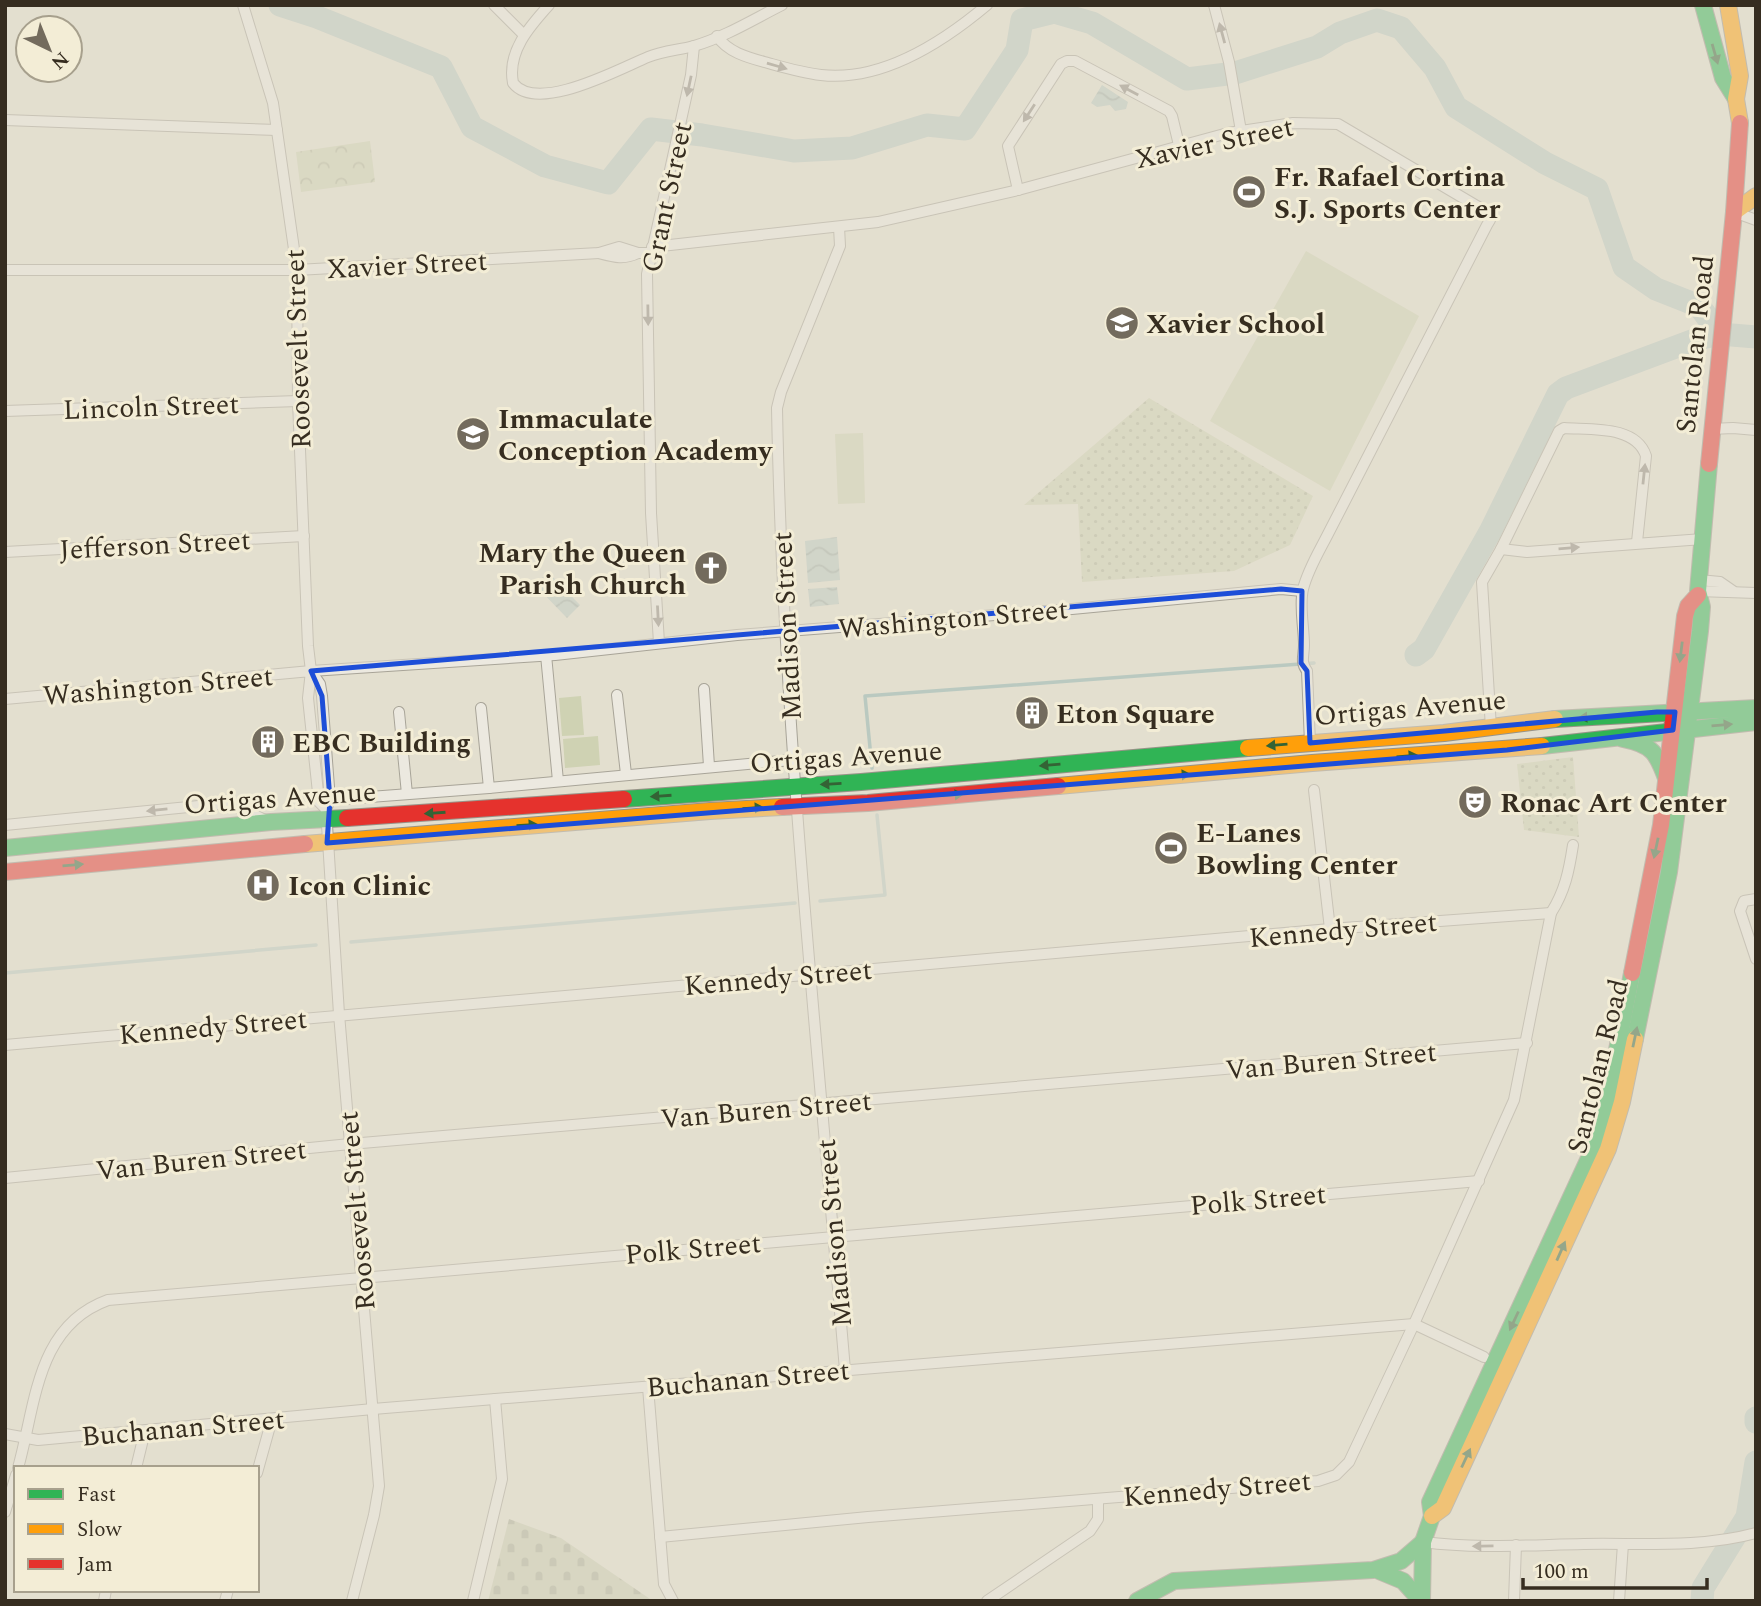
<svg xmlns="http://www.w3.org/2000/svg" width="1761" height="1606" viewBox="0 0 1761 1606" font-family="Spectral,serif">
	<style>
		.grass { fill: url(#grass-dots) }
		.cemetery { fill: url(#cemetery-stones) }
		.park { fill: url(#park-crowns) }
		.garden { fill: #cfd2b3 }
		.water { fill: url(#water-waves) }
		.lines { fill: none; stroke-linecap: round; stroke-linejoin: round }
		.stream { stroke: #bac9c0; stroke-width: 3.5 }
		.river { stroke: #bac9c0; stroke-width: 23 }
		.street-casing { stroke: #a8a498; stroke-width: 12 }
		.fast-casing { stroke: #989388; stroke-width: 18 }
		.slow-casing { stroke: #989388; stroke-width: 18 }
		.jam-casing { stroke: #989388; stroke-width: 18 }
		.street { stroke: #ece9e0; stroke-width: 10 }
		.fast { stroke: #30b455; stroke-width: 16 }
		.slow { stroke: #ff9f0a; stroke-width: 16 }
		.jam { stroke: #e5322d; stroke-width: 16 }
		.oneway { fill: #918b80 }
		.oneway2 { fill: #346335 }
		.marked { fill: none; stroke: #1d4ed8; stroke-width: 5; stroke-linejoin: round }
		.labels { text-anchor: middle; stroke-width: 6; stroke-linejoin: round; paint-order: stroke }
		.street-label { font-size: 28px; fill: #362d20; stroke: #f3edd6 }
		.poi-label { font-size: 28px; font-weight: bold; fill: #362d20; stroke: #f3edd6; text-anchor: start }
	</style>
	<defs>
		<pattern id="grass-dots" width="8" height="8" patternUnits="userSpaceOnUse" patternTransform="scale(1.75)"><rect width="8" height="8" fill="#cfd2b3"/><path d="M2 2h.1M6 6h.1" fill="none" stroke="#b2b59a" stroke-width="1.8" stroke-linecap="round"/></pattern>
		<pattern id="cemetery-stones" width="16" height="16" patternUnits="userSpaceOnUse" patternTransform="scale(1.75)"><rect width="16" height="16" fill="#cacdb2"/><path d="M2 7V4a2 2 0 0 1 4 0v3zM10 15v-3a2 2 0 0 1 4 0v3z" fill="#aeb099"/></pattern>
		<pattern id="park-crowns" width="20" height="18" patternUnits="userSpaceOnUse" patternTransform="scale(1.75)"><rect width="20" height="18" fill="#cfd2b3"/><path d="M2 6a3 3 0 1 1 6 0M12 15a3 3 0 1 1 6 0" fill="none" stroke="#b2b59a"/></pattern>
		<pattern id="water-waves" width="16" height="10" patternUnits="userSpaceOnUse" patternTransform="scale(1.75)"><rect width="16" height="10" fill="#bac9c0"/><path d="M0 5q4-4 8 0t8 0" fill="none" stroke="#a0ada5"/></pattern>
	</defs>
	<rect width="100%" height="100%" fill="#e3dfcf"/>
	<g class="grass">
		<polygon points="1149,398 1313,496 1290,545 1234,571 1082,582 1078,504 1024,505"/>
		<polygon points="1573,757 1579,837 1524,830 1517,764"/>
	</g>
	<polygon class="cemetery" points="509,1519 561,1538 653,1601 488,1601"/>
	<polygon class="park" points="370,141 375,182 301,192 296,152"/>
	<g class="garden">
		<polygon points="1306,251 1419,316 1330,491 1210,421"/>
		<polygon points="863,433 865,503 838,504 835,434"/>
		<polygon points="581,696 584,735 562,736 559,698"/>
		<polygon points="598,736 600,765 565,768 563,739"/>
	</g>
	<g class="water">
		<polygon points="1102,85 1128,102 1126,109 1115,111 1110,105 1097,107 1091,103"/>
		<polygon points="837,537 840,580 808,583 805,541"/>
		<polygon points="548,572 580,605 567,618 535,585"/>
		<polygon points="837,587 839,604 810,607 808,589"/>
	</g>
	<g class="lines">
		<g class="stream">
			<polyline points="872,768 865,696 1314,663"/>
			<polyline points="820,901 885,895 877,815"/>
			<polyline points="351,942 795,903"/>
			<polyline points="5,973 316,945"/>
		</g>
		<g class="river">
			<polyline points="280,5 317,17 441,67 472,127 545,166 608,183 651,129 702,135 794,151 852,148 927,125 965,129 1017,50 1022,20 1054,12 1092,23 1187,79 1235,73 1317,47 1340,33 1377,20 1401,28 1435,68 1456,107 1545,163 1597,189 1624,267 1656,289 1699,306 1720,334"/>
			<polyline points="1416,655 1424,649 1490,532 1558,394 1566,388 1697,339 1720,334 1756,337"/>
			<polyline points="1756,1418 1756,1422"/>
			<polyline points="1702,1601 1703,1588 1747,1517 1756,1462"/>
		</g>
		<g class="street-casing">
			<g id="street">
				<polyline points="243,5 273,103 297,270 298,401 308,646 311,671 320,684 322,696 330,800 326,809 339,1014 379,1486 374,1515 352,1601"/>
				<polyline points="494,5 523,34"/>
				<path d="M549 5C529 27 507 52 513 83 537 114 619 69 648 57 663 51 679 50 694 46 725 37 754 19 782 5"/>
				<polyline points="1214,5 1229,62 1241,131"/>
				<path d="M717 36C728 53 750 58 768 63 786 68 803 73 821 75 882 82 943 42 987 5"/>
				<polyline points="5,120 277,130"/>
				<polyline points="1018,190 1008,146 1061,64 1067,61 1075,61 1169,111 1172,116 1179,145"/>
				<polyline points="1734,212 1756,220"/>
				<path d="M839 227 840 246 781 392 777 408C783 730 818 1049 845 1370"/>
				<path d="M652 247 878 222 1018 190 1228 133 1293 123 1338 124 1487 212 1490 220 1487 225 1329 532C1320 550 1308 569 1303 589 1299 606 1304 627 1304 645 1304 656 1300 662 1307 671L1310 743"/>
				<path d="M599 253C614 257 624 260 638 253"/>
				<polyline points="5,270 297,270 599,253 619,247 638,253 651,253"/>
				<polyline points="5,411 298,401"/>
				<polyline points="1711,429 1733,428 1756,430"/>
				<polyline points="1501,549 1527,552 1703,539"/>
				<polyline points="5,552 304,536"/>
				<polyline points="1699,580 1720,582 1733,591"/>
				<polyline points="1698,591 1756,593"/>
				<polyline points="659,643 651,513 647,274 691,75 694,46"/>
				<polyline points="546,655 558,781"/>
				<polyline points="311,671 555,655 737,635 1072,609 1281,589 1302,591"/>
				<polyline points="704,689 709,766"/>
				<polyline points="617,695 626,774"/>
				<polyline points="5,699 311,671 308,698 319,802 326,809"/>
				<polyline points="481,708 489,788"/>
				<polyline points="399,712 407,794"/>
				<path d="M1491 728 1482 582 1501 549 1559 431 1564 428C1590 430 1636 425 1646 456L1637 542"/>
				<polyline points="1314,790 1330,929"/>
				<polyline points="330,800 489,788 792,760"/>
				<polyline points="5,825 219,804 235,806 265,820"/>
				<polyline points="1756,899 1744,901 1740,911 1756,959"/>
				<polyline points="5,1045 1330,929 1551,913"/>
				<polyline points="5,1178 350,1144 1527,1043"/>
				<polyline points="648,1387 664,1584 673,1601"/>
				<polyline points="5,1434 38,1440 373,1409 1414,1324 1484,1357"/>
				<path d="M18 1468C36 1404 36 1326 108 1300L1479 1181"/>
				<polyline points="136,1468 145,1431"/>
				<polyline points="257,1473 272,1419"/>
				<polyline points="5,1512 16,1475"/>
				<path d="M660 1537 868 1517 1318 1481 1336 1475 1349 1462 1414 1324 1514 1100 1551 913C1565 891 1569 871 1573 845"/>
				<path d="M1423 1542C1477 1549 1530 1545 1584 1544 1641 1543 1701 1548 1756 1533"/>
				<polyline points="104,1601 106,1590"/>
				<polyline points="225,1601 228,1590"/>
				<polyline points="473,1601 502,1479 495,1399"/>
				<polyline points="987,1601 1090,1531 1098,1519 1098,1499"/>
				<polyline points="1514,1601 1516,1545"/>
				<polyline points="1619,1601 1623,1544"/>
			</g>
		</g>
		<g class="fast-casing">
			<g id="fast">
				<polyline points="1703,5 1723,78 1736,99"/>
				<polyline points="1555,719 1756,708"/>
				<path d="M1623 739C1653 745 1657 753 1667 781"/>
				<polyline points="1542,746 1756,722"/>
				<polyline points="624,799 861,782 1248,748"/>
				<polyline points="5,848 271,822 347,818"/>
				<polyline points="1635,1039 1669,872 1700,631 1702,607 1698,591 1709,464"/>
				<polyline points="1379,1571 1403,1581 1421,1601"/>
				<polyline points="1137,1601 1174,1581 1373,1570 1401,1561 1423,1542"/>
				<polyline points="1422,1601 1423,1542 1432,1516 1430,1502 1601,1132 1632,973"/>
			</g>
		</g>
		<g class="slow-casing">
			<g id="slow">
				<polyline points="1728,5 1740,76 1736,99 1740,123"/>
				<polyline points="1734,212 1756,196"/>
				<polyline points="1248,748 1444,733 1555,719"/>
				<polyline points="1058,786 1312,763 1542,746"/>
				<polyline points="305,844 710,811 782,807"/>
				<polyline points="1432,1516 1443,1508 1608,1149 1622,1102 1635,1039"/>
			</g>
		</g>
		<g class="jam-casing">
			<g id="jam">
				<polyline points="1709,464 1734,212 1740,123"/>
				<polyline points="782,807 868,803 1058,786"/>
				<polyline points="347,818 624,799"/>
				<polyline points="5,872 305,844"/>
				<polyline points="1632,973 1661,825 1685,616 1688,606 1698,595"/>
			</g>
		</g>
		<use href="#street" class="street"/>
		<use href="#fast" class="fast"/>
		<use href="#slow" class="slow"/>
		<use href="#jam" class="jam"/>
	</g>
	<defs><path id="oneway-solid" d="M-6-.8H1V-3.2L6.5 0L1 3.2V.8H-6Z" transform="scale(1.75)"/></defs>
	<g class="oneway">
		<use href="#oneway-solid" transform="translate(1222 33) rotate(-105)"/>
		<use href="#oneway-solid" transform="translate(777 66) rotate(16)"/>
		<use href="#oneway-solid" transform="translate(689 86) rotate(102)"/>
		<use href="#oneway-solid" transform="translate(1129 90) rotate(-152)"/>
		<use href="#oneway-solid" transform="translate(1029 113) rotate(123)"/>
		<use href="#oneway-solid" transform="translate(648 315) rotate(89)"/>
		<use href="#oneway-solid" transform="translate(1644 474) rotate(-84)"/>
		<use href="#oneway-solid" transform="translate(1569 548) rotate(-5)"/>
		<use href="#oneway-solid" transform="translate(658 616) rotate(87)"/>
		<use href="#oneway-solid" transform="translate(157 810) rotate(174)"/>
		<use href="#oneway-solid" transform="translate(1483 1546) rotate(179)"/>
	</g>
	<g class="oneway2">
		<use href="#oneway-solid" transform="translate(1715 54) rotate(74)"/>
		<use href="#oneway-solid" transform="translate(1681 652) rotate(97)"/>
		<use href="#oneway-solid" transform="translate(1589 717) rotate(176)"/>
		<use href="#oneway-solid" transform="translate(1722 725) rotate(-5)"/>
		<use href="#oneway-solid" transform="translate(1277 745) rotate(175)"/>
		<use href="#oneway-solid" transform="translate(1407 756) rotate(-5)"/>
		<use href="#oneway-solid" transform="translate(1050 765) rotate(175)"/>
		<use href="#oneway-solid" transform="translate(1180 775) rotate(-4)"/>
		<use href="#oneway-solid" transform="translate(831 784) rotate(177)"/>
		<use href="#oneway-solid" transform="translate(953 795) rotate(-5)"/>
		<use href="#oneway-solid" transform="translate(661 796) rotate(176)"/>
		<use href="#oneway-solid" transform="translate(753 808) rotate(-3)"/>
		<use href="#oneway-solid" transform="translate(435 813) rotate(176)"/>
		<use href="#oneway-solid" transform="translate(527 825) rotate(-4)"/>
		<use href="#oneway-solid" transform="translate(1656 848) rotate(102)"/>
		<use href="#oneway-solid" transform="translate(73 865) rotate(-5)"/>
		<use href="#oneway-solid" transform="translate(1635 1037) rotate(-78)"/>
		<use href="#oneway-solid" transform="translate(1561 1251) rotate(-66)"/>
		<use href="#oneway-solid" transform="translate(1514 1321) rotate(115)"/>
		<use href="#oneway-solid" transform="translate(1466 1458) rotate(-65)"/>
	</g>
	<path d="M0 0H1761V1606H0ZM1281 589 1302 591 1301 663 1307 671 1310 743 1657 712H1675L1673 730 1507 750 327 843 330 800 322 696 311 671Z" fill="#e3dfcf" fill-opacity=".55" fill-rule="evenodd"/>
	<path class="marked" d="M1281 589 1302 591 1301 663 1307 671 1310 743 1657 712H1675L1673 730 1507 750 327 843 330 800 322 696 311 671Z"/>
	<defs>
		<g id="stadium-disc" transform="scale(1.75)"><circle r="9.5" fill="#736b5d" stroke="#f3edd6"/><path d="M0-5a6.5 5 0 1 0 0 10a6.5 5 0 1 0 0-10ZM-3.5-1.8h7v3.6h-7Z" fill="#fff"/></g>
		<g id="school-disc" transform="scale(1.75)"><circle r="9.5" fill="#736b5d" stroke="#f3edd6"/><path d="M0-5L7-2L0 1L-7-2ZM-4 1L0 2.5L4 1V4Q0 6-4 4Z" fill="#fff"/></g>
		<g id="church-disc" transform="scale(1.75)"><circle r="9.5" fill="#736b5d" stroke="#f3edd6"/><path d="M-1.2-6h2.4v3.5h3.3v2.4h-3.3V6h-2.4V-.1h-3.3v-2.4h3.3Z" fill="#fff"/></g>
		<g id="building-disc" transform="scale(1.75)"><circle r="9.5" fill="#736b5d" stroke="#f3edd6"/><path d="M-4-6H4V6H1V3H-1V6H-4ZM-2.5-4.3h1.7v1.8h-1.7ZM.8-4.3h1.7v1.8H.8ZM-2.5-1h1.7V.8h-1.7ZM.8-1h1.7V.8H.8Z" fill="#fff"/></g>
		<g id="theatre-disc" transform="scale(1.75)"><circle r="9.5" fill="#736b5d" stroke="#f3edd6"/><path d="M-5-5.5Q0-4 5-5.5V0Q5 5 0 6Q-5 5-5 0ZM-3.3-2.5H-1v1.5H-3.3ZM1-2.5H3.3v1.5H1ZM-2.8 1Q0 5.5 2.8 1Z" fill="#fff"/></g>
		<g id="hospital-disc" transform="scale(1.75)"><circle r="9.5" fill="#736b5d" stroke="#f3edd6"/><path d="M-5-5h3v3.5h4V-5h3V5h-3V1.5h-4V5h-3Z" fill="#fff"/></g>
	</defs>
	<g fill-rule="evenodd">
		<use href="#stadium-disc" x="1249" y="192"/>
		<use href="#school-disc" x="1122" y="323"/>
		<use href="#school-disc" x="473" y="434"/>
		<use href="#church-disc" x="711" y="568"/>
		<use href="#building-disc" x="1032" y="713"/>
		<use href="#building-disc" x="268" y="742"/>
		<use href="#theatre-disc" x="1475" y="802"/>
		<use href="#stadium-disc" x="1171" y="848"/>
		<use href="#hospital-disc" x="263" y="885"/>
	</g>
	<g class="labels">
		<g class="street-label">
			<text transform="translate(1214 142) rotate(-12)" y="10">Xavier Street</text>
			<text transform="translate(666 197) rotate(-78)" y="10">Grant Street</text>
			<text transform="translate(407 264) rotate(-3)" y="10">Xavier Street</text>
			<text transform="translate(1694 344) rotate(-84)" y="10">Santolan Road</text>
			<text transform="translate(297 349) rotate(-92)" y="10">Roosevelt Street</text>
			<text transform="translate(151 406) rotate(-2)" y="10">Lincoln Street</text>
			<text transform="translate(155 544) rotate(-3)" y="10">Jefferson Street</text>
			<text transform="translate(953 618) rotate(-5)" y="10">Washington Street</text>
			<text transform="translate(786 626) rotate(-93)" y="10">Madison Street</text>
			<text transform="translate(158 685) rotate(-5)" y="10">Washington Street</text>
			<text transform="translate(1410 707) rotate(-5)" y="10">Ortigas Avenue</text>
			<text transform="translate(846 756) rotate(-4)" y="10">Ortigas Avenue</text>
			<text transform="translate(280 797) rotate(-4)" y="10">Ortigas Avenue</text>
			<text transform="translate(1343 929) rotate(-5)" y="10">Kennedy Street</text>
			<text transform="translate(778 977) rotate(-5)" y="10">Kennedy Street</text>
			<text transform="translate(213 1026) rotate(-5)" y="10">Kennedy Street</text>
			<text transform="translate(1331 1060) rotate(-5)" y="10">Van Buren Street</text>
			<text transform="translate(1597 1066) rotate(-76)" y="10">Santolan Road</text>
			<text transform="translate(766 1109) rotate(-5)" y="10">Van Buren Street</text>
			<text transform="translate(201 1159) rotate(-6)" y="10">Van Buren Street</text>
			<text transform="translate(1258 1199) rotate(-5)" y="10">Polk Street</text>
			<text transform="translate(356 1211) rotate(-95)" y="10">Roosevelt Street</text>
			<text transform="translate(833 1233) rotate(-95)" y="10">Madison Street</text>
			<text transform="translate(693 1248) rotate(-5)" y="10">Polk Street</text>
			<text transform="translate(748 1378) rotate(-5)" y="10">Buchanan Street</text>
			<text transform="translate(183 1427) rotate(-5)" y="10">Buchanan Street</text>
			<text transform="translate(1217 1488) rotate(-5)" y="10">Kennedy Street</text>
		</g>
		<g class="poi-label">
			<text x="1274" y="186">Fr. Rafael Cortina<tspan x="1274" dy="32">S.J. Sports Center</tspan></text>
			<text x="1146" y="333">Xavier School</text>
			<text x="498" y="428">Immaculate<tspan x="498" dy="32">Conception Academy</tspan></text>
			<text x="686" y="562" text-anchor="end">Mary the Queen<tspan x="686" dy="32">Parish Church</tspan></text>
			<text x="1056" y="723">Eton Square</text>
			<text x="292" y="752">EBC Building</text>
			<text x="1500" y="812">Ronac Art Center</text>
			<text x="1196" y="842">E-Lanes<tspan x="1196" dy="32">Bowling Center</tspan></text>
			<text x="288" y="895">Icon Clinic</text>
		</g>
	</g>
	<rect width="1761" height="1606" fill="none" stroke="#362d20" stroke-width="14"/>
	<rect x="14" y="1466" width="245" height="126" fill="#f3edd6" stroke="#a7a08d" stroke-width="2"/>
	<rect x="28" y="1489" width="35" height="10" fill="#30b455" stroke="#a7a08d" stroke-width="2"/>
	<text x="77" y="1501" font-size="21" fill="#362d20">Fast</text>
	<rect x="28" y="1524" width="35" height="10" fill="#ff9f0a" stroke="#a7a08d" stroke-width="2"/>
	<text x="77" y="1536" font-size="21" fill="#362d20">Slow</text>
	<rect x="28" y="1559" width="35" height="10" fill="#e5322d" stroke="#a7a08d" stroke-width="2"/>
	<text x="77" y="1571" font-size="21" fill="#362d20">Jam</text>
	<g transform="translate(49 49) rotate(137)"><circle r="33" fill="#f3edd6" stroke="#a7a08d" stroke-width="2"/>
	<path d="M0-5L12 26L0 18L-12 26Z" fill="#736b5d"/>
	<text y="-10" font-size="19" font-weight="bold" text-anchor="middle" fill="#362d20">N</text>
	</g>
	<path d="M1523 1578v10h184v-10" fill="none" stroke="#362d20" stroke-width="3.5"/>
	<text x="1534" y="1578" font-size="21" fill="#362d20" stroke="#f3edd6" stroke-width="5" paint-order="stroke">100 m</text>
</svg>
